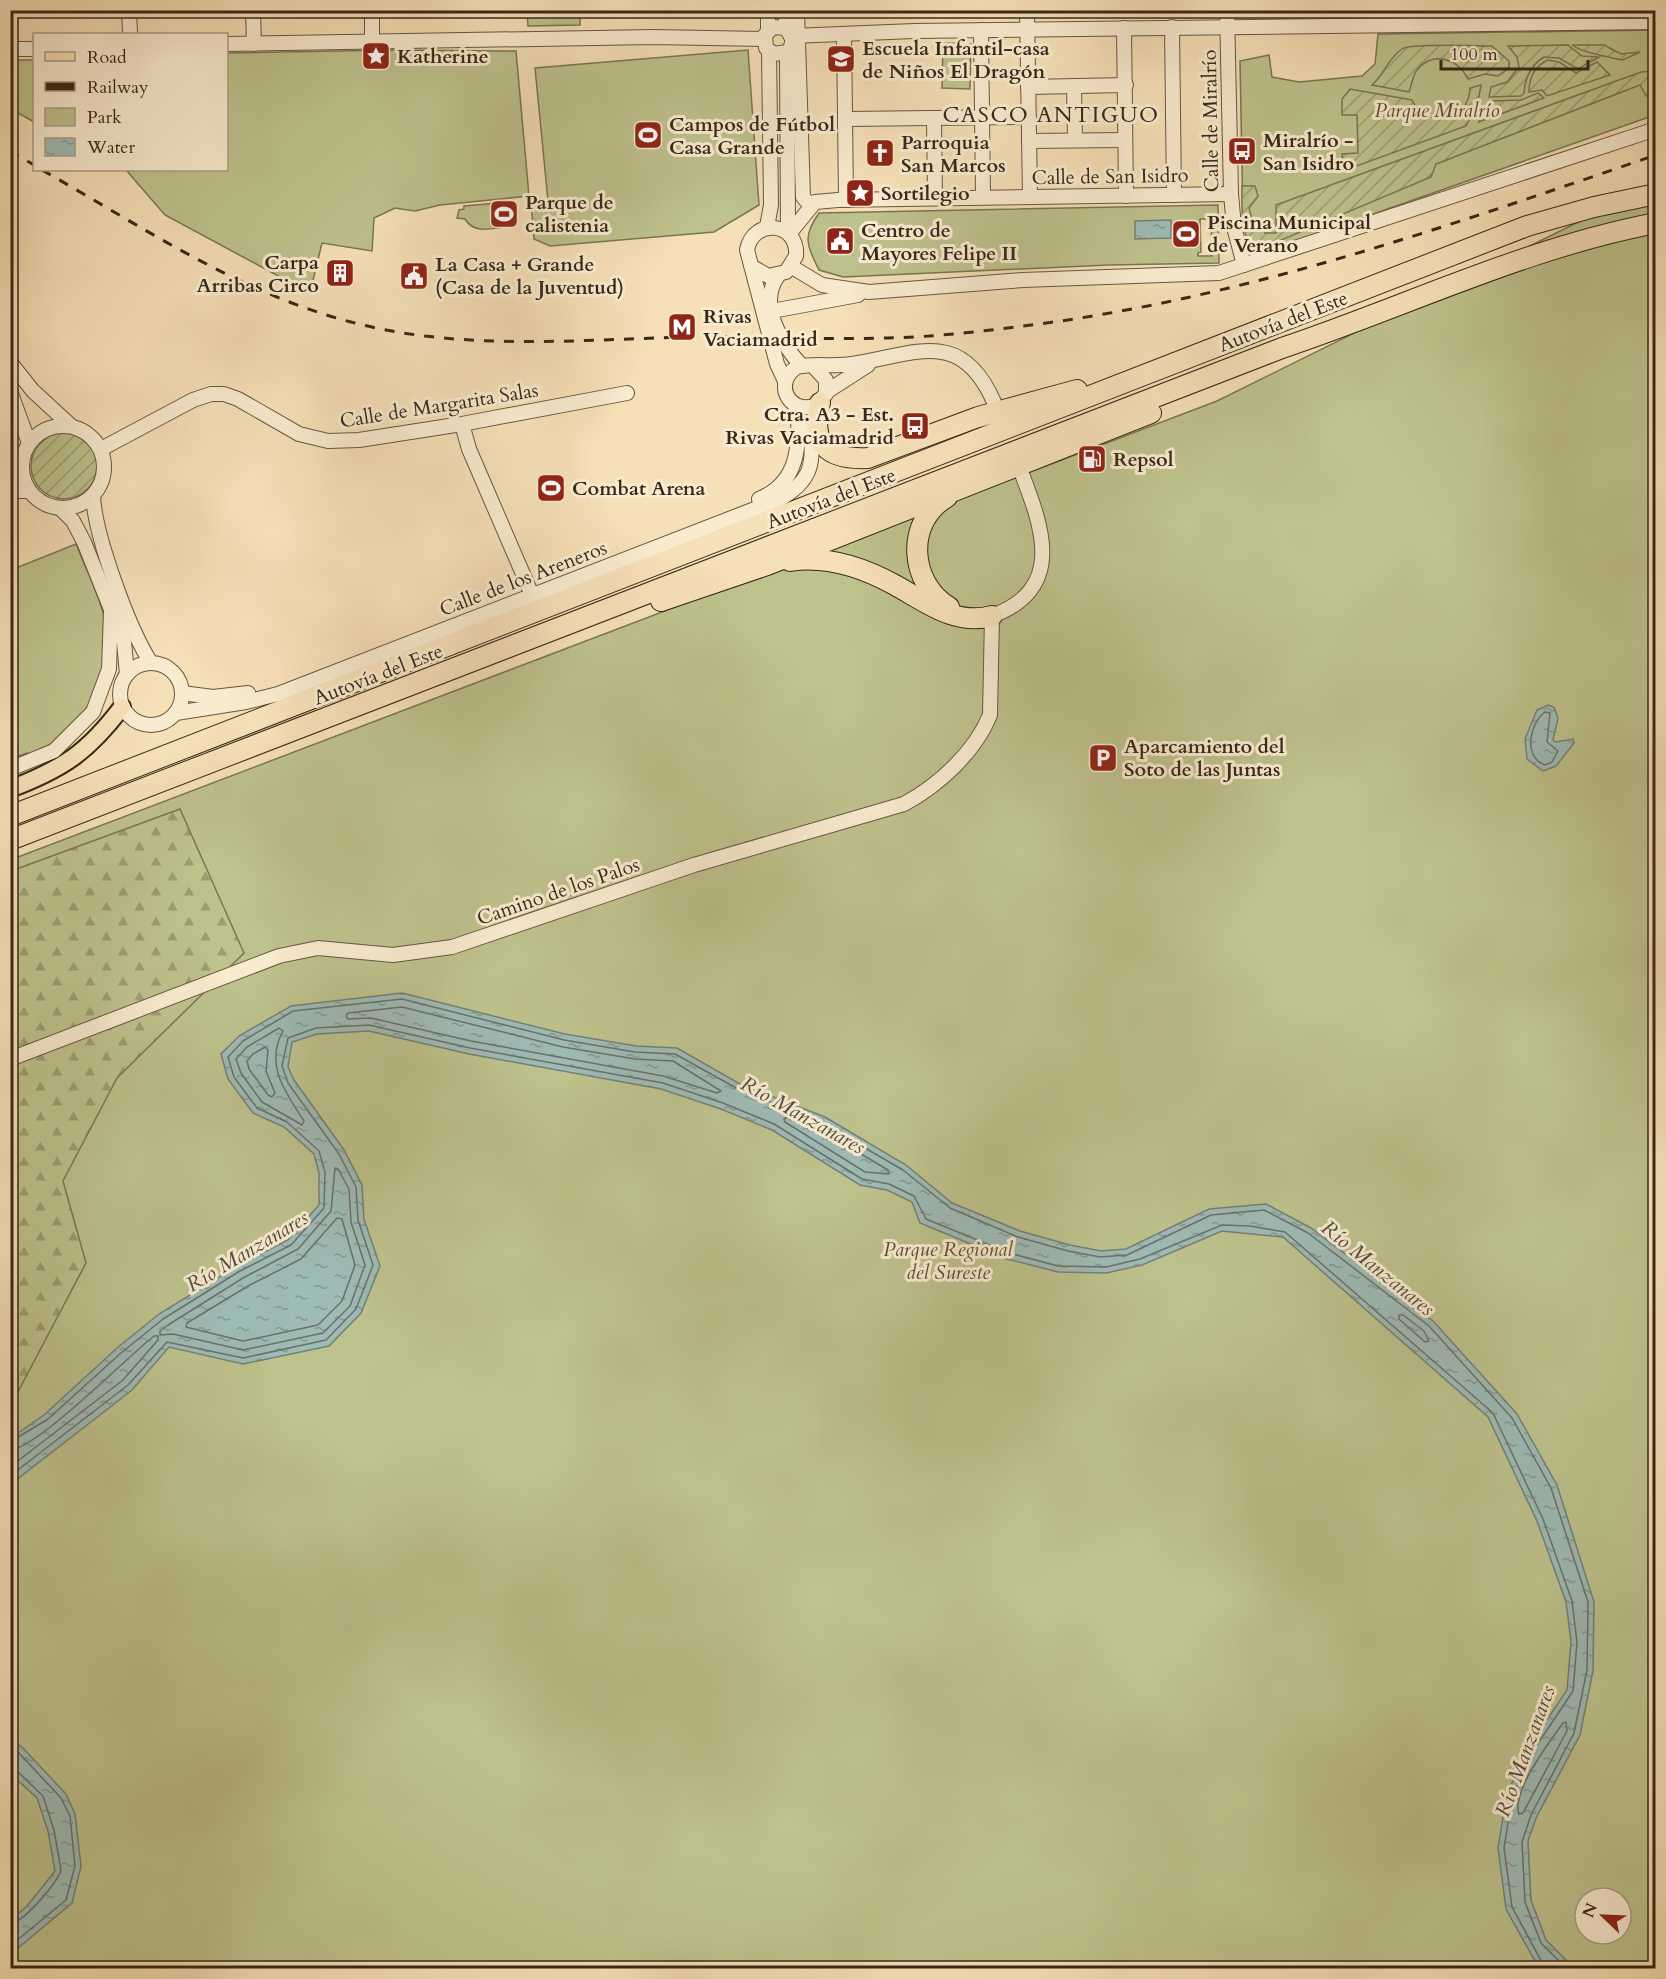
<svg xmlns="http://www.w3.org/2000/svg" width="1666" height="1979" viewBox="0 0 1666 1979" font-family="Cardo,serif">
	<style>
		.green { fill: #bec28d; stroke: #7a7652; stroke-width: 1.5; fill-rule: evenodd }
		.forest { fill: url(#forest-firs); stroke: #7a7652; stroke-width: 1.5 }
		.garden { fill: url(#garden-furrows); stroke: #7a7652; stroke-width: 1.5 }
		.water { fill: url(#water-ripples); stroke: #748177; stroke-width: 1.5 }
		.lines { fill: none; stroke-linecap: round; stroke-linejoin: round }
		.shore { stroke: #6a7267; stroke-width: 1.5 }
		.minor-casing { stroke: #665740; stroke-width: 16 }
		.major-casing { stroke: #362918; stroke-width: 20 }
		.highway-casing { stroke: #362918; stroke-width: 22 }
		.minor { stroke: #f9ebd0; stroke-width: 14 }
		.major { stroke: #f6e0b7; stroke-width: 16 }
		.highway { stroke: #f6e0b7; stroke-width: 20 }
		.rail { stroke: #362918; stroke-width: 3; stroke-dasharray: 10 10; stroke-linecap: butt }
		.labels { text-anchor: middle; stroke-width: 6; stroke-linejoin: round; paint-order: stroke }
		.poi-label { font-size: 20px; font-weight: bold; fill: #362918; stroke: #f9ebd0; text-anchor: start }
		.park-label { font-size: 20px; font-style: italic; fill: #584f35; stroke: #f9ebd0 }
		.street-label { font-size: 20px; fill: #362918; stroke: #f9ebd0 }
		.water-label { font-size: 21px; font-style: italic; fill: #504e40; stroke: #f9ebd0 }
		.quarter-label { font-size: 22px; letter-spacing: 1.5px; fill: #362918; stroke: #f9ebd0 }
	</style>
	<defs>
		<pattern id="forest-firs" width="22" height="20" patternUnits="userSpaceOnUse" patternTransform="scale(1.5)"><rect width="22" height="20" fill="#bec28d"/><path d="M5 1l3.5 6h-7zM16 11l3.5 6h-7z" fill="#9b9e72"/></pattern>
		<pattern id="garden-furrows" width="10" height="10" patternUnits="userSpaceOnUse" patternTransform="scale(1.5)"><rect width="10" height="10" fill="#bec28d"/><path d="M-1 1l2-2M0 10L10 0M9 11l2-2" fill="none" stroke="#9b9e72"/></pattern>
		<pattern id="water-ripples" width="26" height="14" patternUnits="userSpaceOnUse" patternTransform="scale(1.5)"><rect width="26" height="14" fill="#9ebbb6"/><path d="M2 4q2-2 4 0t4 0M15 11q2-2 4 0t4 0" fill="none" stroke="#829893"/></pattern>
	</defs>
	<rect width="100%" height="100%" fill="#f6e0b7"/>
	<filter id="stains"><feTurbulence type="fractalNoise" baseFrequency=".00333" numOctaves="4"/><feColorMatrix values="0 0 0 0 .2 0 0 0 0 .09 0 0 0 0 .02 0 0 0 .5 -.17"/></filter>
	<radialGradient id="worn" r=".72"><stop offset=".6" stop-color="#630" stop-opacity="0"/><stop offset="1" stop-color="#630" stop-opacity=".3"/></radialGradient>
	<g class="green">
		<polygon points="527,11 580,11 580,25 528,26"/>
		<polygon points="1655,30 1655,115 1271,250 1267,249 1260,254 1250,245 1243,220 1240,61 1269,55 1272,77 1299,82 1362,76 1375,64 1378,34"/>
		<polygon points="943,43 971,44 970,89 942,88"/>
		<polygon points="394,50 516,51 529,196 440,205 415,211 395,208 374,218 372,251 322,243 310,293 165,215 126,170 226,170 227,53"/>
		<polygon points="748,50 759,205 714,232 550,246 534,239 531,203 548,201 535,68"/>
		<polygon points="10,60 34,60 34,122 11,109"/>
		<path d="M1655 184V1968H11L10 860 1217 401ZM1585 1898H1621V1934H1585Z"/>
		<path d="M510 202 513 226C495 227 475 236 465 219L457 218 459 210 464 209V206Z"/>
		<path d="M1218 205 1219 263 1108 265 843 277 819 270C807 245 802 237 819 213ZM1200 219H1211L1212 256H1198V253L1201 252Z"/>
		<path d="M76 544C85 566 95 587 102 609 122 673 84 729 29 757L27 753 11 759V570Z"/>
	</g>
	<polygon class="forest" points="180,809 244,953 117,1078 63,1181 86,1263 11,1405 11,871"/>
	<g class="garden">
		<path d="M1568 45 1582 56 1599 57 1578 69 1559 58 1544 57C1531 65 1525 78 1524 93L1521 96 1489 97 1491 87 1507 82 1519 67 1517 57 1508 46Z"/>
		<path d="M1573 45H1604L1621 54 1640 52 1623 60C1612 58 1579 52 1573 45Z"/>
		<path d="M1492 46 1509 61V68L1498 76 1485 74 1468 79C1458 59 1433 50 1417 70 1412 77 1412 85 1409 92L1372 85C1385 74 1387 59 1402 49 1410 43 1477 46 1492 46Z"/>
		<path d="M1548 60 1559 62 1576 73 1597 62 1610 75 1547 96 1542 90 1529 92C1529 78 1535 66 1548 60Z"/>
		<path d="M1655 71V94L1646 96 1640 85 1436 164 1431 177 1255 251C1240 237 1242 205 1242 186H1255L1258 196 1249 208 1252 219 1265 225V233H1276V205L1641 72Z"/>
		<path d="M1481 85 1478 102 1466 126 1343 171 1342 154 1358 153 1357 115H1342V99L1350 89 1412 100C1427 130 1469 122 1470 88Z"/>
		<polygon points="1538,93 1544,98 1479,122 1489,101 1521,100"/>
		<circle cx="64" cy="466" r="33"/>
	</g>
	<g class="water">
		<polygon points="1171,220 1171,238 1135,239 1135,221"/>
		<polygon points="1548,705 1554,707 1558,718 1553,740 1556,742 1573,739 1574,743 1556,766 1543,771 1527,759 1525,739 1537,710"/>
		<polygon points="402,993 565,1034 636,1046 677,1048 740,1084 825,1117 906,1165 952,1203 1020,1231 1070,1245 1101,1251 1126,1249 1209,1209 1266,1204 1311,1228 1433,1321 1517,1414 1557,1485 1594,1602 1593,1671 1580,1735 1536,1818 1528,1841 1531,1900 1546,1940 1574,1968 1541,1968 1535,1961 1506,1909 1498,1848 1506,1798 1522,1757 1567,1690 1571,1641 1566,1602 1537,1521 1488,1417 1283,1237 1222,1231 1142,1265 1106,1273 1058,1272 1007,1259 920,1223 912,1202 887,1190 860,1185 772,1130 721,1109 661,1089 469,1054 369,1031 317,1034 292,1042 288,1067 294,1080 344,1150 362,1185 364,1219 380,1266 361,1313 329,1346 243,1364 169,1347 132,1390 11,1484 11,1438 44,1415 117,1348 159,1314 237,1266 288,1240 319,1205 319,1173 314,1154 284,1127 253,1113 228,1079 221,1054 239,1036 291,1006"/>
		<polygon points="11,1740 22,1747 66,1794 75,1814 81,1866 72,1903 11,1954 11,1920 27,1906 55,1871 48,1831 37,1798 11,1774"/>
	</g>
	<g class="lines">
		<g class="shore">
			<path d="M1545 712 1550 713 1547 742 1558 751 1552 762 1545 765C1523 757 1529 724 1545 712Z"/>
			<polygon points="402,1007 563,1047 635,1059 673,1061 721,1091 717,1093 663,1076 471,1041 371,1018 348,1019 346,1016 348,1013"/>
			<path d="M279 1028 283 1031C264 1065 286 1093 304 1121L302 1125 262 1102 241 1073 236 1059 247 1047Z"/>
			<polygon points="265,1047 268,1050 266,1071 275,1093 272,1097 268,1095 249,1069 247,1061 253,1054"/>
			<polygon points="788,1117 819,1129 888,1170 889,1174 865,1172 785,1122 784,1119"/>
			<polygon points="335,1168 338,1169 349,1189 351,1222 365,1265 350,1306 323,1333 243,1350 173,1334 160,1335 160,1331 168,1325 243,1278 298,1249 331,1211"/>
			<polygon points="337,1218 342,1219 355,1265 342,1301 318,1325 243,1341 186,1327 187,1323 248,1286 301,1259"/>
			<polygon points="1399,1315 1403,1315 1424,1331 1429,1341 1425,1342 1399,1319"/>
			<polyline points="10,1442 48,1419 121,1353 163,1319 240,1271 291,1245 324,1208 325,1172 319,1151 287,1122 257,1108 234,1077 228,1057 243,1041 293,1011 402,999 564,1040 635,1052 675,1054 738,1089 822,1123 903,1170 950,1208 1018,1237 1068,1251 1100,1257 1127,1255 1211,1215 1264,1210 1308,1233 1429,1326 1512,1418 1551,1488 1588,1602 1587,1670 1574,1733 1531,1815 1522,1842 1525,1902 1541,1943 1566,1968"/>
			<path d="M10 1450C38 1448 127 1357 154 1336H158V1340L123 1380 10 1467"/>
			<polyline points="10,1476 128,1385 167,1342 243,1358 326,1340 356,1309 373,1265 358,1220 356,1187 339,1154 288,1083 282,1066 288,1038 316,1028 369,1025 470,1048 663,1083 723,1103 774,1124 862,1179 889,1184 914,1196 926,1219 1009,1253 1058,1266 1106,1267 1140,1259 1222,1225 1250,1226 1285,1232 1493,1413 1543,1519 1572,1601 1577,1642 1573,1691 1527,1760 1512,1799 1504,1848 1512,1907 1545,1968"/>
			<path d="M1566 1722 1567 1731 1523 1813 1519 1814C1511 1792 1550 1741 1563 1723Z"/>
			<polyline points="10,1747 18,1752 61,1798 70,1816 75,1866 66,1900 10,1946"/>
			<path d="M10 1770 17 1771 43 1796 54 1830 61 1870C57 1883 24 1922 10 1924"/>
		</g>
		<g class="minor-casing">
			<g id="minor">
				<polyline points="129,10 130,34"/>
				<polyline points="253,10 254,44"/>
				<polyline points="372,10 372,42"/>
				<polyline points="786,10 786,28"/>
				<polyline points="797,10 803,197 811,206"/>
				<polyline points="1027,10 1030,197"/>
				<polyline points="1227,10 1231,194 1234,227 1244,265"/>
				<polyline points="1172,27 1174,195"/>
				<polyline points="1124,28 1126,196"/>
				<polyline points="981,30 983,197"/>
				<polyline points="768,31 768,10"/>
				<polyline points="844,35 846,200"/>
				<polyline points="792,36 914,31 1656,22"/>
				<polyline points="226,44 653,37 764,39"/>
				<polyline points="10,49 34,49"/>
				<polyline points="787,52 774,54 766,48 765,35 773,27 786,28 793,40 787,58 788,233"/>
				<polyline points="1074,86 1075,140"/>
				<polyline points="1028,87 1126,85"/>
				<polyline points="846,119 1029,117"/>
				<polyline points="934,119 935,198"/>
				<polyline points="1029,141 1125,140"/>
				<polyline points="767,227 771,205 769,51"/>
				<polyline points="789,234 815,202 838,200 1231,194"/>
				<path d="M751 266 768 276 786 272 796 256C799 222 753 217 747 250L777 364 785 381"/>
				<polyline points="792,267 822,285 869,292 1023,280 1219,273 1656,129"/>
				<path d="M778 276C757 304 782 345 802 366"/>
				<polyline points="772,311 858,295"/>
				<polyline points="10,362 33,391 70,425"/>
				<path d="M814 367 826 380V394L814 406C788 414 773 382 797 367 812 363 835 367 852 364 916 354 961 327 994 402"/>
				<polyline points="10,391 29,443"/>
				<polyline points="826,392 868,365"/>
				<polyline points="462,424 469,449 529,588"/>
				<circle cx="63" cy="467" r="41"/>
				<polyline points="101,449 193,400 211,394 224,394 238,399 299,434 328,441 359,440 462,424 627,393"/>
				<polyline points="10,491 29,491"/>
				<path d="M93 496C95 536 129 629 151 663"/>
				<path d="M759 499C800 482 799 445 798 407"/>
				<polyline points="60,508 73,521 84,542 124,642 127,674"/>
				<circle cx="151" cy="694" r="31"/>
				<polyline points="182,693 213,697 248,693"/>
				<path d="M176 713 246 702 278 694 778 500C811 482 815 464 810 429"/>
				<polyline points="10,769 54,751 93,712 109,669 111,611"/>
				<path d="M10 1059 279 956 318 948 393 955 452 947 694 865 904 804C939 785 975 752 990 715L992 616C1065 589 1043 529 1022 474"/>
			</g>
		</g>
		<g class="major-casing">
			<path id="major" d="M10 789C63 769 88 752 122 707"/>
		</g>
		<g class="highway-casing">
			<g id="highway">
				<path d="M820 403C810 444 827 460 868 458L978 417 1077 390"/>
				<path d="M947 497C904 522 910 584 949 607"/>
				<path d="M790 561C827 555 862 567 895 585 926 602 955 626 992 616"/>
				<polyline points="661,601 767,565 1151,413"/>
				<polyline points="10,816 1527,226 1594,207 1656,194"/>
				<path d="M10 840 1282 348C1407 306 1525 248 1656 223"/>
			</g>
		</g>
		<use href="#minor" class="minor"/>
		<use href="#major" class="major"/>
		<use href="#highway" class="highway"/>
		<g class="rail">
			<polyline points="10,151 34,165"/>
			<path d="M42 170C141 226 239 293 351 322 460 351 574 340 686 337 753 336 821 340 888 338 935 337 984 331 1031 325 1246 298 1451 225 1656 155"/>
		</g>
	</g>
	<defs>
		<g id="sight-square" transform="scale(1.5)"><rect x="-9" y="-9" width="18" height="18" rx="4" fill="#8f2418" stroke="#f9ebd0"/><path d="M0-6L1.8-2.2L6-1.7L2.9 1.2L3.7 5.4L0 3.3L-3.7 5.4L-2.9 1.2L-6-1.7L-1.8-2.2Z" fill="#fff"/></g>
		<g id="school-square" transform="scale(1.5)"><rect x="-9" y="-9" width="18" height="18" rx="4" fill="#8f2418" stroke="#f9ebd0"/><path d="M0-5L7-2L0 1L-7-2ZM-4 1L0 2.5L4 1V4Q0 6-4 4Z" fill="#fff"/></g>
		<g id="stadium-square" transform="scale(1.5)"><rect x="-9" y="-9" width="18" height="18" rx="4" fill="#8f2418" stroke="#f9ebd0"/><path d="M0-5a6.5 5 0 1 0 0 10a6.5 5 0 1 0 0-10ZM-3.5-1.8h7v3.6h-7Z" fill="#fff"/></g>
		<g id="bus-square" transform="scale(1.5)"><rect x="-9" y="-9" width="18" height="18" rx="4" fill="#8f2418" stroke="#f9ebd0"/><path d="M-5-6H5V4H4V6H2V4H-2V6H-4V4H-5ZM-3.5-4V0h7V-4ZM-3.5 1.2v1.5H-2V1.2ZM2 1.2v1.5H3.5V1.2Z" fill="#fff"/></g>
		<g id="church-square" transform="scale(1.5)"><rect x="-9" y="-9" width="18" height="18" rx="4" fill="#8f2418" stroke="#f9ebd0"/><path d="M-1.2-6h2.4v3.5h3.3v2.4h-3.3V6h-2.4V-.1h-3.3v-2.4h3.3Z" fill="#fff"/></g>
		<g id="civic-square" transform="scale(1.5)"><rect x="-9" y="-9" width="18" height="18" rx="4" fill="#8f2418" stroke="#f9ebd0"/><path d="M-.6-6.5H3V-4.5H.6V-3L4-1V1h2V6H-6V1h2V-1L-.6-3ZM-1.2 2.5V6h2.4V2.5Z" fill="#fff"/></g>
		<g id="building-square" transform="scale(1.5)"><rect x="-9" y="-9" width="18" height="18" rx="4" fill="#8f2418" stroke="#f9ebd0"/><path d="M-4-6H4V6H1V3H-1V6H-4ZM-2.5-4.3h1.7v1.8h-1.7ZM.8-4.3h1.7v1.8H.8ZM-2.5-1h1.7V.8h-1.7ZM.8-1h1.7V.8H.8Z" fill="#fff"/></g>
		<g id="metro-square" transform="scale(1.5)"><rect x="-9" y="-9" width="18" height="18" rx="4" fill="#8f2418" stroke="#f9ebd0"/><path d="M-5.5 5V-5H-3L0 0L3-5H5.5V5H3V-.5L0 4L-3-.5V5Z" fill="#fff"/></g>
		<g id="fuel-square" transform="scale(1.5)"><rect x="-9" y="-9" width="18" height="18" rx="4" fill="#8f2418" stroke="#f9ebd0"/><path d="M-5.5-6h7V0h2V4h1.3V-2.5L3-4.5l.8-.8L6-3V5H2.5V1h-1V6h-7ZM-4.2-4.7v3.2H.2V-4.7Z" fill="#fff"/></g>
		<g id="parking-square" transform="scale(1.5)"><rect x="-9" y="-9" width="18" height="18" rx="4" fill="#8f2418" stroke="#f9ebd0"/><path d="M-3.5-5.5H1a3.5 3.5 0 0 1 0 7H-1V5.5H-3.5ZM-1-3.4V-.6H.8a1.4 1.4 0 0 0 0-2.8Z" fill="#fff"/></g>
	</defs>
	<g fill-rule="evenodd">
		<use href="#sight-square" x="376" y="56"/>
		<use href="#school-square" x="841" y="59"/>
		<use href="#stadium-square" x="648" y="135"/>
		<use href="#bus-square" x="1242" y="151"/>
		<use href="#church-square" x="880" y="153"/>
		<use href="#sight-square" x="860" y="193"/>
		<use href="#stadium-square" x="504" y="214"/>
		<use href="#stadium-square" x="1186" y="234"/>
		<use href="#civic-square" x="840" y="241"/>
		<use href="#building-square" x="340" y="273"/>
		<use href="#civic-square" x="414" y="276"/>
		<use href="#metro-square" x="682" y="327"/>
		<use href="#bus-square" x="915" y="426"/>
		<use href="#fuel-square" x="1092" y="459"/>
		<use href="#stadium-square" x="551" y="488"/>
		<use href="#parking-square" x="1103" y="758"/>
	</g>
	<g class="labels">
		<g class="poi-label">
			<text x="862" y="55">Escuela Infantil-casa<tspan x="862" dy="23">de Niños El Dragón</tspan></text>
			<text x="397" y="63">Katherine</text>
			<text x="669" y="131">Campos de Fútbol<tspan x="669" dy="23">Casa Grande</tspan></text>
			<text x="1263" y="147">Miralrío -<tspan x="1263" dy="23">San Isidro</tspan></text>
			<text x="901" y="149">Parroquia<tspan x="901" dy="23">San Marcos</tspan></text>
			<text x="881" y="200">Sortilegio</text>
			<text x="525" y="209">Parque de<tspan x="525" dy="23">calistenia</tspan></text>
			<text x="1207" y="229">Piscina Municipal<tspan x="1207" dy="23">de Verano</tspan></text>
			<text x="861" y="237">Centro de<tspan x="861" dy="23">Mayores Felipe II</tspan></text>
			<text x="319" y="269" text-anchor="end">Carpa<tspan x="319" dy="23">Arribas Circo</tspan></text>
			<text x="435" y="271">La Casa + Grande<tspan x="435" dy="23">(Casa de la Juventud)</tspan></text>
			<text x="703" y="323">Rivas<tspan x="703" dy="23">Vaciamadrid</tspan></text>
			<text x="894" y="421" text-anchor="end">Ctra. A3 - Est.<tspan x="894" dy="23">Rivas Vaciamadrid</tspan></text>
			<text x="1113" y="466">Repsol</text>
			<text x="572" y="495">Combat Arena</text>
			<text x="1124" y="753">Aparcamiento del<tspan x="1124" dy="23">Soto de las Juntas</tspan></text>
		</g>
		<g class="park-label">
			<text x="1437" y="117">Parque Miralrío</text>
			<text x="948" y="1256">Parque Regional<tspan x="948" dy="23">del Sureste</tspan></text>
		</g>
		<g class="street-label">
			<text transform="translate(1210 121) rotate(-91)" y="7">Calle de Miralrío</text>
			<text transform="translate(1110 176) rotate(-1)" y="7">Calle de San Isidro</text>
			<text transform="translate(1283 321) rotate(-21)" y="7">Autovía del Este</text>
			<text transform="translate(439 405) rotate(-9)" y="7">Calle de Margarita Salas</text>
			<text transform="translate(831 498) rotate(-21)" y="7">Autovía del Este</text>
			<text transform="translate(523 578) rotate(-21)" y="7">Calle de los Areneros</text>
			<text transform="translate(378 674) rotate(-21)" y="7">Autovía del Este</text>
			<text transform="translate(558 891) rotate(-19)" y="7">Camino de los Palos</text>
		</g>
		<g class="water-label">
			<text transform="translate(803 1115) rotate(29)" y="7">Río Manzanares</text>
			<text transform="translate(247 1251) rotate(-31)" y="7">Río Manzanares</text>
			<text transform="translate(1378 1268) rotate(39)" y="7">Río Manzanares</text>
			<text transform="translate(1525 1751) rotate(-70)" y="7">Río Manzanares</text>
		</g>
		<g class="quarter-label">
			<text x="1051" y="122">CASCO ANTIGUO</text>
		</g>
	</g>
	<rect width="1666" height="1979" fill="none" stroke="#f6e0b7" stroke-width="36"/>
	<rect x="12" y="12" width="1642" height="1955" fill="none" stroke="#362918" stroke-width="3"/>
	<rect x="18" y="18" width="1630" height="1943" fill="none" stroke="#362918" stroke-width="1.5"/>
	<rect x="33" y="33" width="195" height="138" fill="#f9ebd0" stroke="#ab9d86" stroke-width="1.5"/>
	<rect x="45" y="52" width="30" height="9" fill="#f6e0b7" stroke="#ab9d86" stroke-width="1.5"/>
	<text x="87" y="63" font-size="18" fill="#362918">Road</text>
	<rect x="45" y="82" width="30" height="9" fill="#362918" stroke="#ab9d86" stroke-width="1.5"/>
	<text x="87" y="93" font-size="18" fill="#362918">Railway</text>
	<rect x="45" y="108" width="30" height="18" fill="#bec28d" stroke="#ab9d86" stroke-width="1.5"/>
	<text x="87" y="123" font-size="18" fill="#362918">Park</text>
	<rect x="45" y="138" width="30" height="18" fill="url(#water-ripples)" stroke="#ab9d86" stroke-width="1.5"/>
	<text x="87" y="153" font-size="18" fill="#362918">Water</text>
	<g transform="translate(1603 1916) rotate(293)"><circle r="28" fill="#f9ebd0" stroke="#ab9d86" stroke-width="1.5"/>
	<path d="M0-4.5L10 22L0 15L-10 22Z" fill="#8f2418"/>
	<text y="-9" font-size="16" font-weight="bold" text-anchor="middle" fill="#362918">N</text>
	</g>
	<path d="M1441 60v9h147v-9" fill="none" stroke="#362918" stroke-width="3"/>
	<text x="1450" y="60" font-size="18" fill="#362918" stroke="#f9ebd0" stroke-width="4.5" paint-order="stroke">100 m</text>
	<rect width="100%" height="100%" filter="url(#stains)"/>
	<rect width="100%" height="100%" fill="url(#worn)"/>
</svg>
